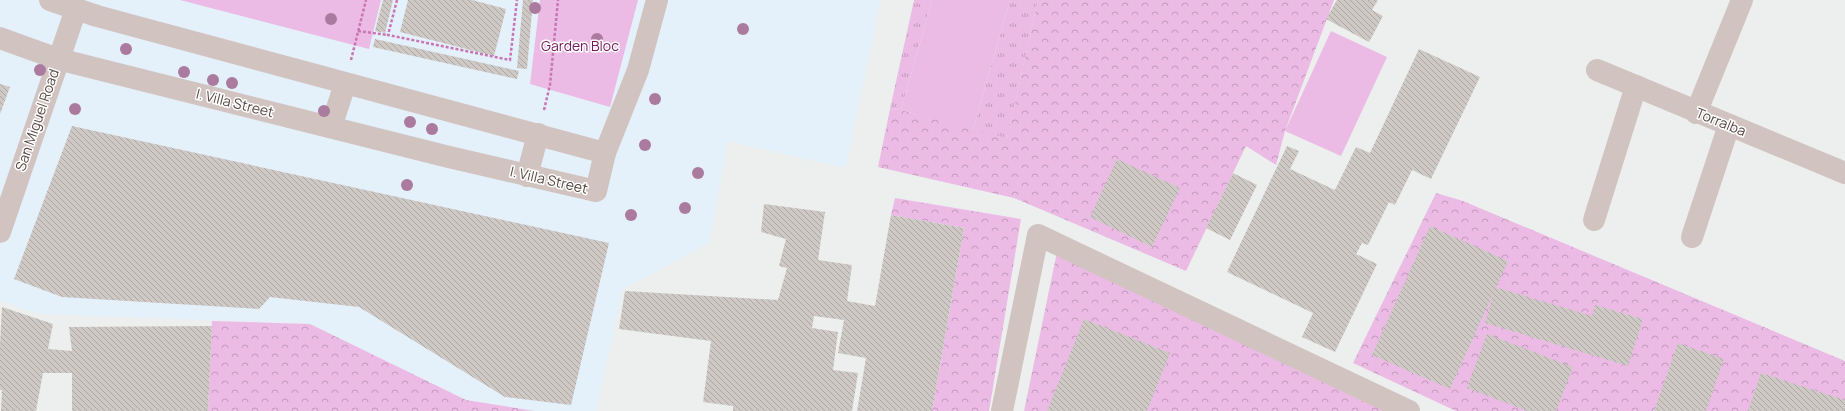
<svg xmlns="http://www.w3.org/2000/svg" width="1845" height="411" viewBox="0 0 1845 411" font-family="Manrope,sans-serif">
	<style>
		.commercial { fill: #e4f0fa }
		.grass { fill: url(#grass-tufts) }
		.forest { fill: url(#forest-crowns) }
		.green { fill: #ebbbe5 }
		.building { fill: url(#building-back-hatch) }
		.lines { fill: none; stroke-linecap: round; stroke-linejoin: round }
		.path { stroke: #c775b3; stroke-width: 2.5; stroke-dasharray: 3 2; stroke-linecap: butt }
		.minor { stroke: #d1c3c0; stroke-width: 22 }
		.tree { fill: #aa7a9f }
		.labels { text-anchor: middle; stroke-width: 3; stroke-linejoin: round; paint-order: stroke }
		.park-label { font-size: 14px; fill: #741b5f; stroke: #fff }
		.street-label { font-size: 14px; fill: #584945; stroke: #fff }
	</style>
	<defs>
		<pattern id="grass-tufts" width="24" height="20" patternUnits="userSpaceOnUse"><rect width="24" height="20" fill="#ebbbe5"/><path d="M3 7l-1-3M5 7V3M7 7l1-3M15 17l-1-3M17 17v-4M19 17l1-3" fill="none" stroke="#c19abb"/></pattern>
		<pattern id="forest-crowns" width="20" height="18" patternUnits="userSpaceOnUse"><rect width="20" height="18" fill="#ebbbe5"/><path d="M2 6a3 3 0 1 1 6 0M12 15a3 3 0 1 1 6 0" fill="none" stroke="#c19abb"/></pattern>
		<pattern id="building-back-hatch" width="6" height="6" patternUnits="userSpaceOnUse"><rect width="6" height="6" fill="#cfc9c6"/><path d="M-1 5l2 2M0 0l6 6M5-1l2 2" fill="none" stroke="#aba5a3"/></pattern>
	</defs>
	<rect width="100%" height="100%" fill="#ecefee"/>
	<polygon class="commercial" points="0,0 881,0 845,168 728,141 709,243 623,289 596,411 534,411 466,400 310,324 39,314 0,301"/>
	<g class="grass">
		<polygon points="914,0 932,0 901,110 890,109"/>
		<polygon points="1010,0 1038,0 1007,139 973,130"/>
	</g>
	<g class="forest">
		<polygon points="1038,0 1334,0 1285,131 1276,165 1246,146 1186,271 1014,198 878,167 890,109 901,110 1007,138"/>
		<polygon points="1436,193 1463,201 1845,361 1845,411 1456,411 1353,363"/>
		<polygon points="895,198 1021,219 989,411 932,411 964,228 891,215"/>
		<polygon points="1057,252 1385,411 1024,411"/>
		<polygon points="212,321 310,324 466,400 534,411 208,411"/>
	</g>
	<g class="green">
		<polygon points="180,0 381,0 369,49"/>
		<polygon points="540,0 638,0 610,107 530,84"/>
		<polygon points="932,0 1010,0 973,130 901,110"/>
		<polygon points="1331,31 1387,57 1341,156 1285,131"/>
	</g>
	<g class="building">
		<polygon points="383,0 393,0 385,33 375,31"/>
		<polygon points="408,0 472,0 506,9 494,56 400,32"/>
		<polygon points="523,0 533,0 527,69 517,68"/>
		<polygon points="1337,0 1378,0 1372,10 1383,16 1369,42 1326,19"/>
		<polygon points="375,39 519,71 517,79 373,47"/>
		<polygon points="1419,49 1480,77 1431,179 1412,170 1395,205 1389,202 1368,245 1362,243 1356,254 1377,264 1335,352 1302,337 1313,313 1227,272 1287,146 1299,151 1290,169 1335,190 1356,147 1370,153"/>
		<polygon points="0,84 10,87 0,114"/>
		<polygon points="72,126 609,243 571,405 505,397 359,307 270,297 259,309 62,297 14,279"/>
		<polygon points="1117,159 1180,188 1152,247 1090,217"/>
		<polygon points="1233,173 1257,185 1230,240 1206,228"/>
		<polygon points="764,204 825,212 818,260 852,265 847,301 875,306 891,215 964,228 932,411 857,411 866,358 838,353 844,320 814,316 812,328 838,332 833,370 858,373 852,411 733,411 733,406 703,402 711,341 619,329 625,291 778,300 787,268 779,266 786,239 761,232"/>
		<polygon points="1430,226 1508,261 1450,389 1372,355"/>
		<polygon points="1495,287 1592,316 1595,305 1643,319 1628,366 1485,323"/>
		<polygon points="2,307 53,324 48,349 72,351 69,327 212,326 208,411 72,411 72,373 43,373 36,411 1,411 2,390 0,390 0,345"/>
		<polygon points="1084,319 1170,353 1147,411 1047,411"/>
		<polygon points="1487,334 1573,367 1556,411 1527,411 1467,388"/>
		<polygon points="1678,343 1724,359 1706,411 1654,411"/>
		<polygon points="1761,373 1845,400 1845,411 1748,411"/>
	</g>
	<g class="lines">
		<g class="path">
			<polyline points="397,0 388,35 510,60 517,0"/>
			<polyline points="358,31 388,35"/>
			<polyline points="351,60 366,0"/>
			<polyline points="544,110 550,85 558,0"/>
		</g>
		<g class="minor">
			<polyline points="0,38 58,59 449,157 596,191 605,153 97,16 50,0"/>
			<polyline points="1597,70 1845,173"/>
			<polyline points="1696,113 1742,0"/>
			<polyline points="331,127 345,84"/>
			<polyline points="605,153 638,70 657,0"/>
			<polyline points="527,176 538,134"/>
			<polyline points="1594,220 1636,86"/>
			<polyline points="0,232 76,9"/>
			<polyline points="1692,237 1729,125"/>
			<polyline points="1002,411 1038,235 1409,411"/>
		</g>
	</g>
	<g class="tree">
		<circle cx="535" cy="8" r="6"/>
		<circle cx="331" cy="19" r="6"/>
		<circle cx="743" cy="29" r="6"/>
		<circle cx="597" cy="39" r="6"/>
		<circle cx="126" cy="49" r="6"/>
		<circle cx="40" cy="70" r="6"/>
		<circle cx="184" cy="72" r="6"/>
		<circle cx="213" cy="80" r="6"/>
		<circle cx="232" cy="83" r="6"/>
		<circle cx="655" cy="99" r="6"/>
		<circle cx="75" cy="109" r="6"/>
		<circle cx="324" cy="111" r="6"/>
		<circle cx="410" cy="122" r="6"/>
		<circle cx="432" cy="129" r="6"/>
		<circle cx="645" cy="145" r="6"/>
		<circle cx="698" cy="173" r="6"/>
		<circle cx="407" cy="185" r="6"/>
		<circle cx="685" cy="208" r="6"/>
		<circle cx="631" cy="215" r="6"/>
	</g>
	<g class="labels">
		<g class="park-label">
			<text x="580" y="51">Garden Bloc</text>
		</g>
		<g class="street-label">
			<text transform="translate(235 103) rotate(14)" y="5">I. Villa Street</text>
			<text transform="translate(37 120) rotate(-71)" y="5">San Miguel Road</text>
			<text transform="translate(1721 122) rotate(22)" y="5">Torralba</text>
			<text transform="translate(549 180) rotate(13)" y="5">I. Villa Street</text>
		</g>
	</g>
</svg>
